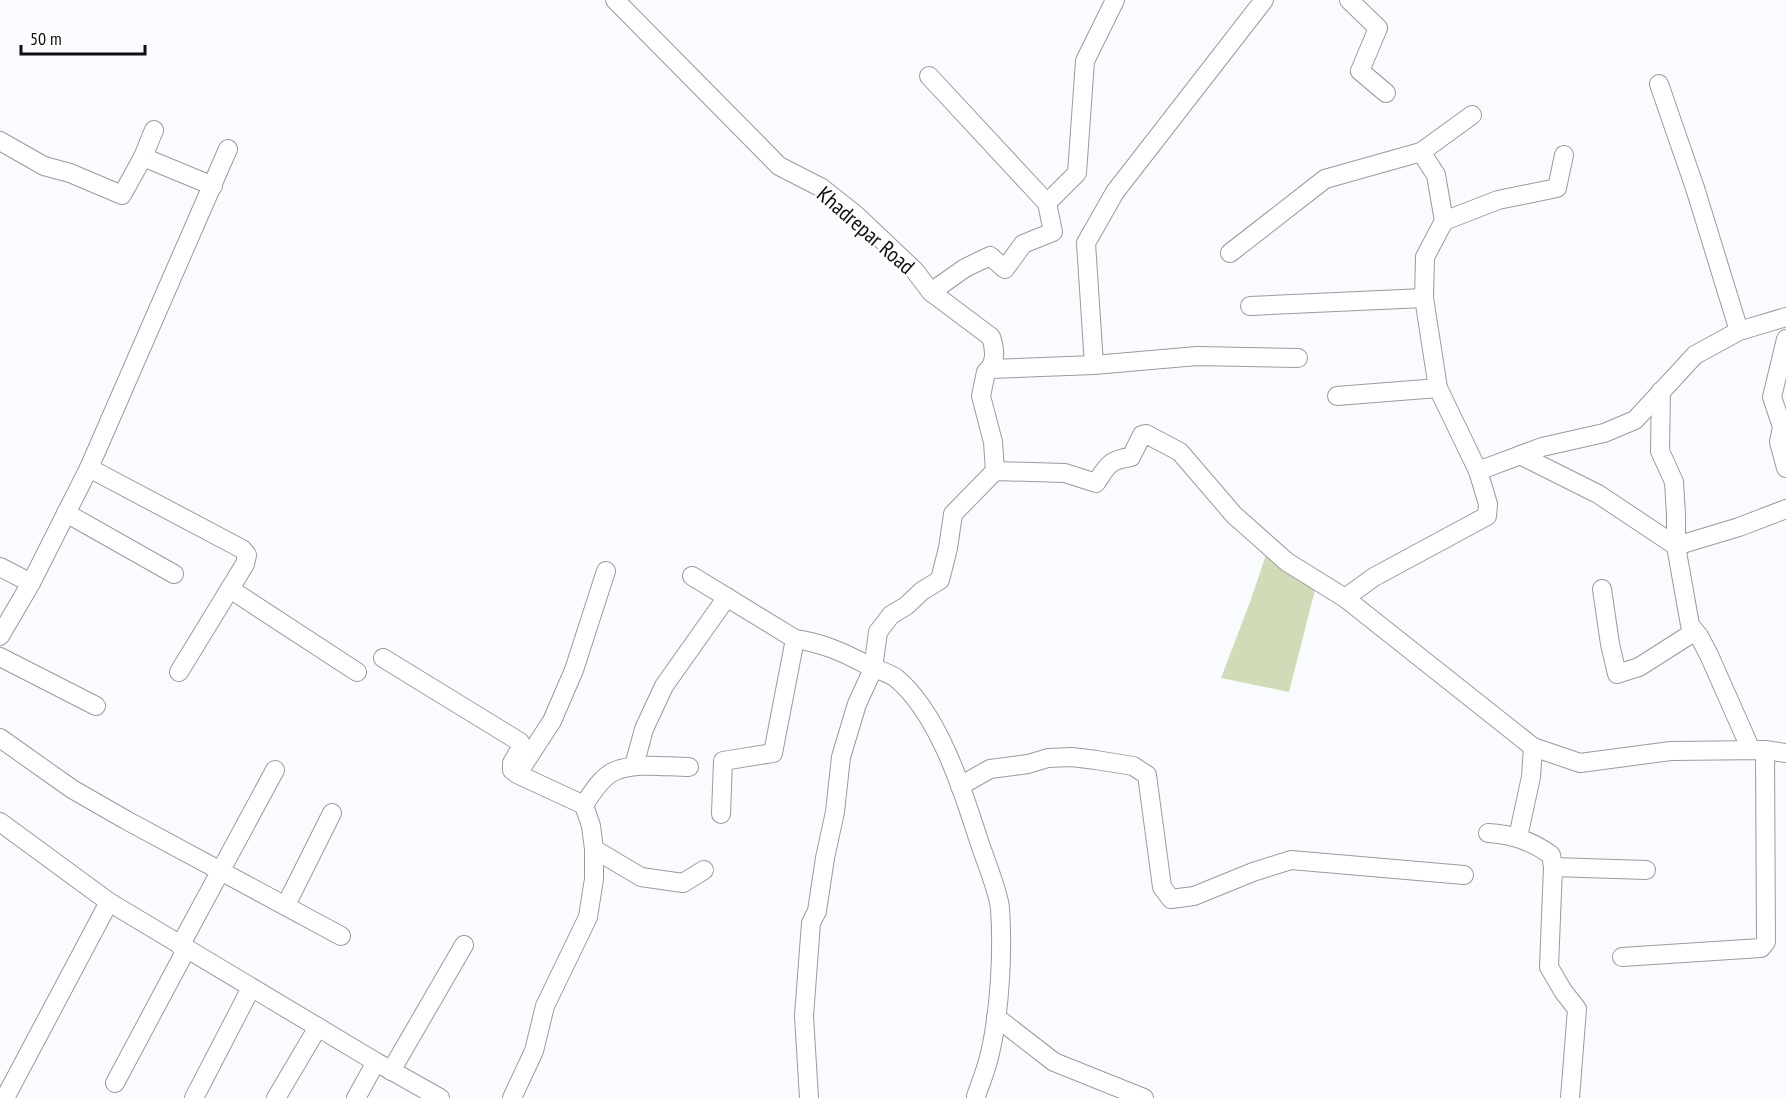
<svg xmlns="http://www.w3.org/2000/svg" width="1786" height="1098" viewBox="0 0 1786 1098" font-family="'PT Sans Narrow',sans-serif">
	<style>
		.green { fill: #d0dcb7 }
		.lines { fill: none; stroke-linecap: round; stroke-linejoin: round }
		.minor-casing { stroke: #989b9f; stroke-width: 20 }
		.minor { stroke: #fff; stroke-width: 18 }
		.labels { text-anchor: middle; stroke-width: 5; stroke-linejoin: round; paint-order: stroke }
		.street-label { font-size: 22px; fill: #0e0f11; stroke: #fff }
	</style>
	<rect width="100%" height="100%" fill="#f9fbfe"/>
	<polygon class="green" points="1267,552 1315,590 1289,692 1221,678 1250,602"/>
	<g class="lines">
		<g class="minor-casing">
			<g id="minor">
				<path d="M615 0 779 166 822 188 856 215 915 271 931 292 991 337C995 349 997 363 986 372L981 396 993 442 995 471"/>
				<polyline points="1349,0 1378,28 1360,71 1386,93"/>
				<polyline points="929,76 1047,203 1077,173 1085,61 1115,0"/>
				<polyline points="1659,84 1695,188 1739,331"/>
				<polyline points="0,141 44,166 70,173 122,195 143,157 154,130"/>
				<polyline points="1421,152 1436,175 1444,221"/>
				<polyline points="143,157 213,186"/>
				<polyline points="1230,253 1325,179 1421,152 1472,115"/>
				<polyline points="931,292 965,268 990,256 1005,269 1023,244 1053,232 1047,203"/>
				<polyline points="1250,306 1424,298"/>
				<polyline points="1786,339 1772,397 1782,427 1779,442 1786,468"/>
				<polyline points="1094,365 1086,243 1115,192 1264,0"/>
				<polyline points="990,369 1094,365 1197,356 1298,358"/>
				<polyline points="1661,391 1660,451 1674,482 1676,515 1676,546 1739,527 1786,509"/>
				<polyline points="1337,396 1438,388"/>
				<polyline points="1520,455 1598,494 1676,546 1690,625 1699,636 1709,655 1751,750"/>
				<polyline points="89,468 242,549 247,555 245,564 179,672"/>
				<polyline points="1478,471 1438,388 1424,298 1425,257 1444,221 1498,200 1557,188 1564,155"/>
				<polyline points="66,513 174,574"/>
				<polyline points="0,567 31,583"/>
				<path d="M692 576 795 639C822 643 843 652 867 665 876 670 888 672 896 678 938 713 962 788 978 838 984 857 998 890 1000 908 1003 951 1000 1011 990 1053 987 1068 981 1082 976 1096"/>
				<polyline points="230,589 357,672"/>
				<polyline points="1602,589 1610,644 1617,674 1639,667 1694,632"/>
				<polyline points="1345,598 1374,577 1487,516 1488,504 1478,471 1542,447 1604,433 1635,420 1695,355 1739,331 1786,317"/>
				<polyline points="0,636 31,583 89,468 228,149"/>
				<polyline points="0,657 96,706"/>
				<polyline points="383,658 520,742 522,746 512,763 512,770 517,774 584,805"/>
				<polyline points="0,738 72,789 126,820 341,936"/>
				<polyline points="634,766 644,729 664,686 727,597"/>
				<polyline points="522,767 552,721 574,670 606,571"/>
				<polyline points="960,786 990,769 1028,764 1048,758 1072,757 1096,760 1133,766 1147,775 1162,887 1171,899 1194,896 1253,872 1291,860 1464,875"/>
				<polyline points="721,814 723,761 773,753 795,639"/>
				<polyline points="0,822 109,902 376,1062 440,1098"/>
				<path d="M1488 833C1511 834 1532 841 1551 855L1553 867 1549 967 1563 991 1577 1009 1570 1098"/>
				<polyline points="1518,837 1531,777 1533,747"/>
				<polyline points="594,849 641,877 683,883 704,870"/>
				<polyline points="1553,867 1646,870"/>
				<polyline points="286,905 332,813"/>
				<polyline points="180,946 275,770"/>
				<polyline points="1622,957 1761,948 1766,942 1765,750"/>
				<polyline points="996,1017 1054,1062 1144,1098"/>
				<polyline points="391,1071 464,945"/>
				<polyline points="115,1083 186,950"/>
				<polyline points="5,1098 109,902"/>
				<polyline points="194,1098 251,988"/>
				<polyline points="276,1098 318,1027"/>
				<polyline points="356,1098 376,1062"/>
				<path d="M512 1098 534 1051 545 1006 588 917 594 879V849L591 826 584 805C591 794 602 776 615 771 637 762 666 767 689 767"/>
				<path d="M809 1098 804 1016 811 923 817 911 825 858 835 812 841 757 857 704 873 669 878 632 891 615 906 606 922 591 940 580 948 548 953 514 995 471 1065 473 1096 483C1108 465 1109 460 1131 457L1142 435 1146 434 1180 452 1234 515 1287 562 1345 598 1533 747 1580 763 1671 751 1765 750 1786 753"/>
			</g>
		</g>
		<use href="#minor" class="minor"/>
	</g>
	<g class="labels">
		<g class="street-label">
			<text transform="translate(866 230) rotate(41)" y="8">Khadrepar Road</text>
		</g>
	</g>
	<path d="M21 45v9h124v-9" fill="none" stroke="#0e0f11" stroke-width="3"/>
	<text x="30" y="45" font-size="18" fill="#0e0f11" stroke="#ffffff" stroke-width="4.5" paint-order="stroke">50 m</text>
</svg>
